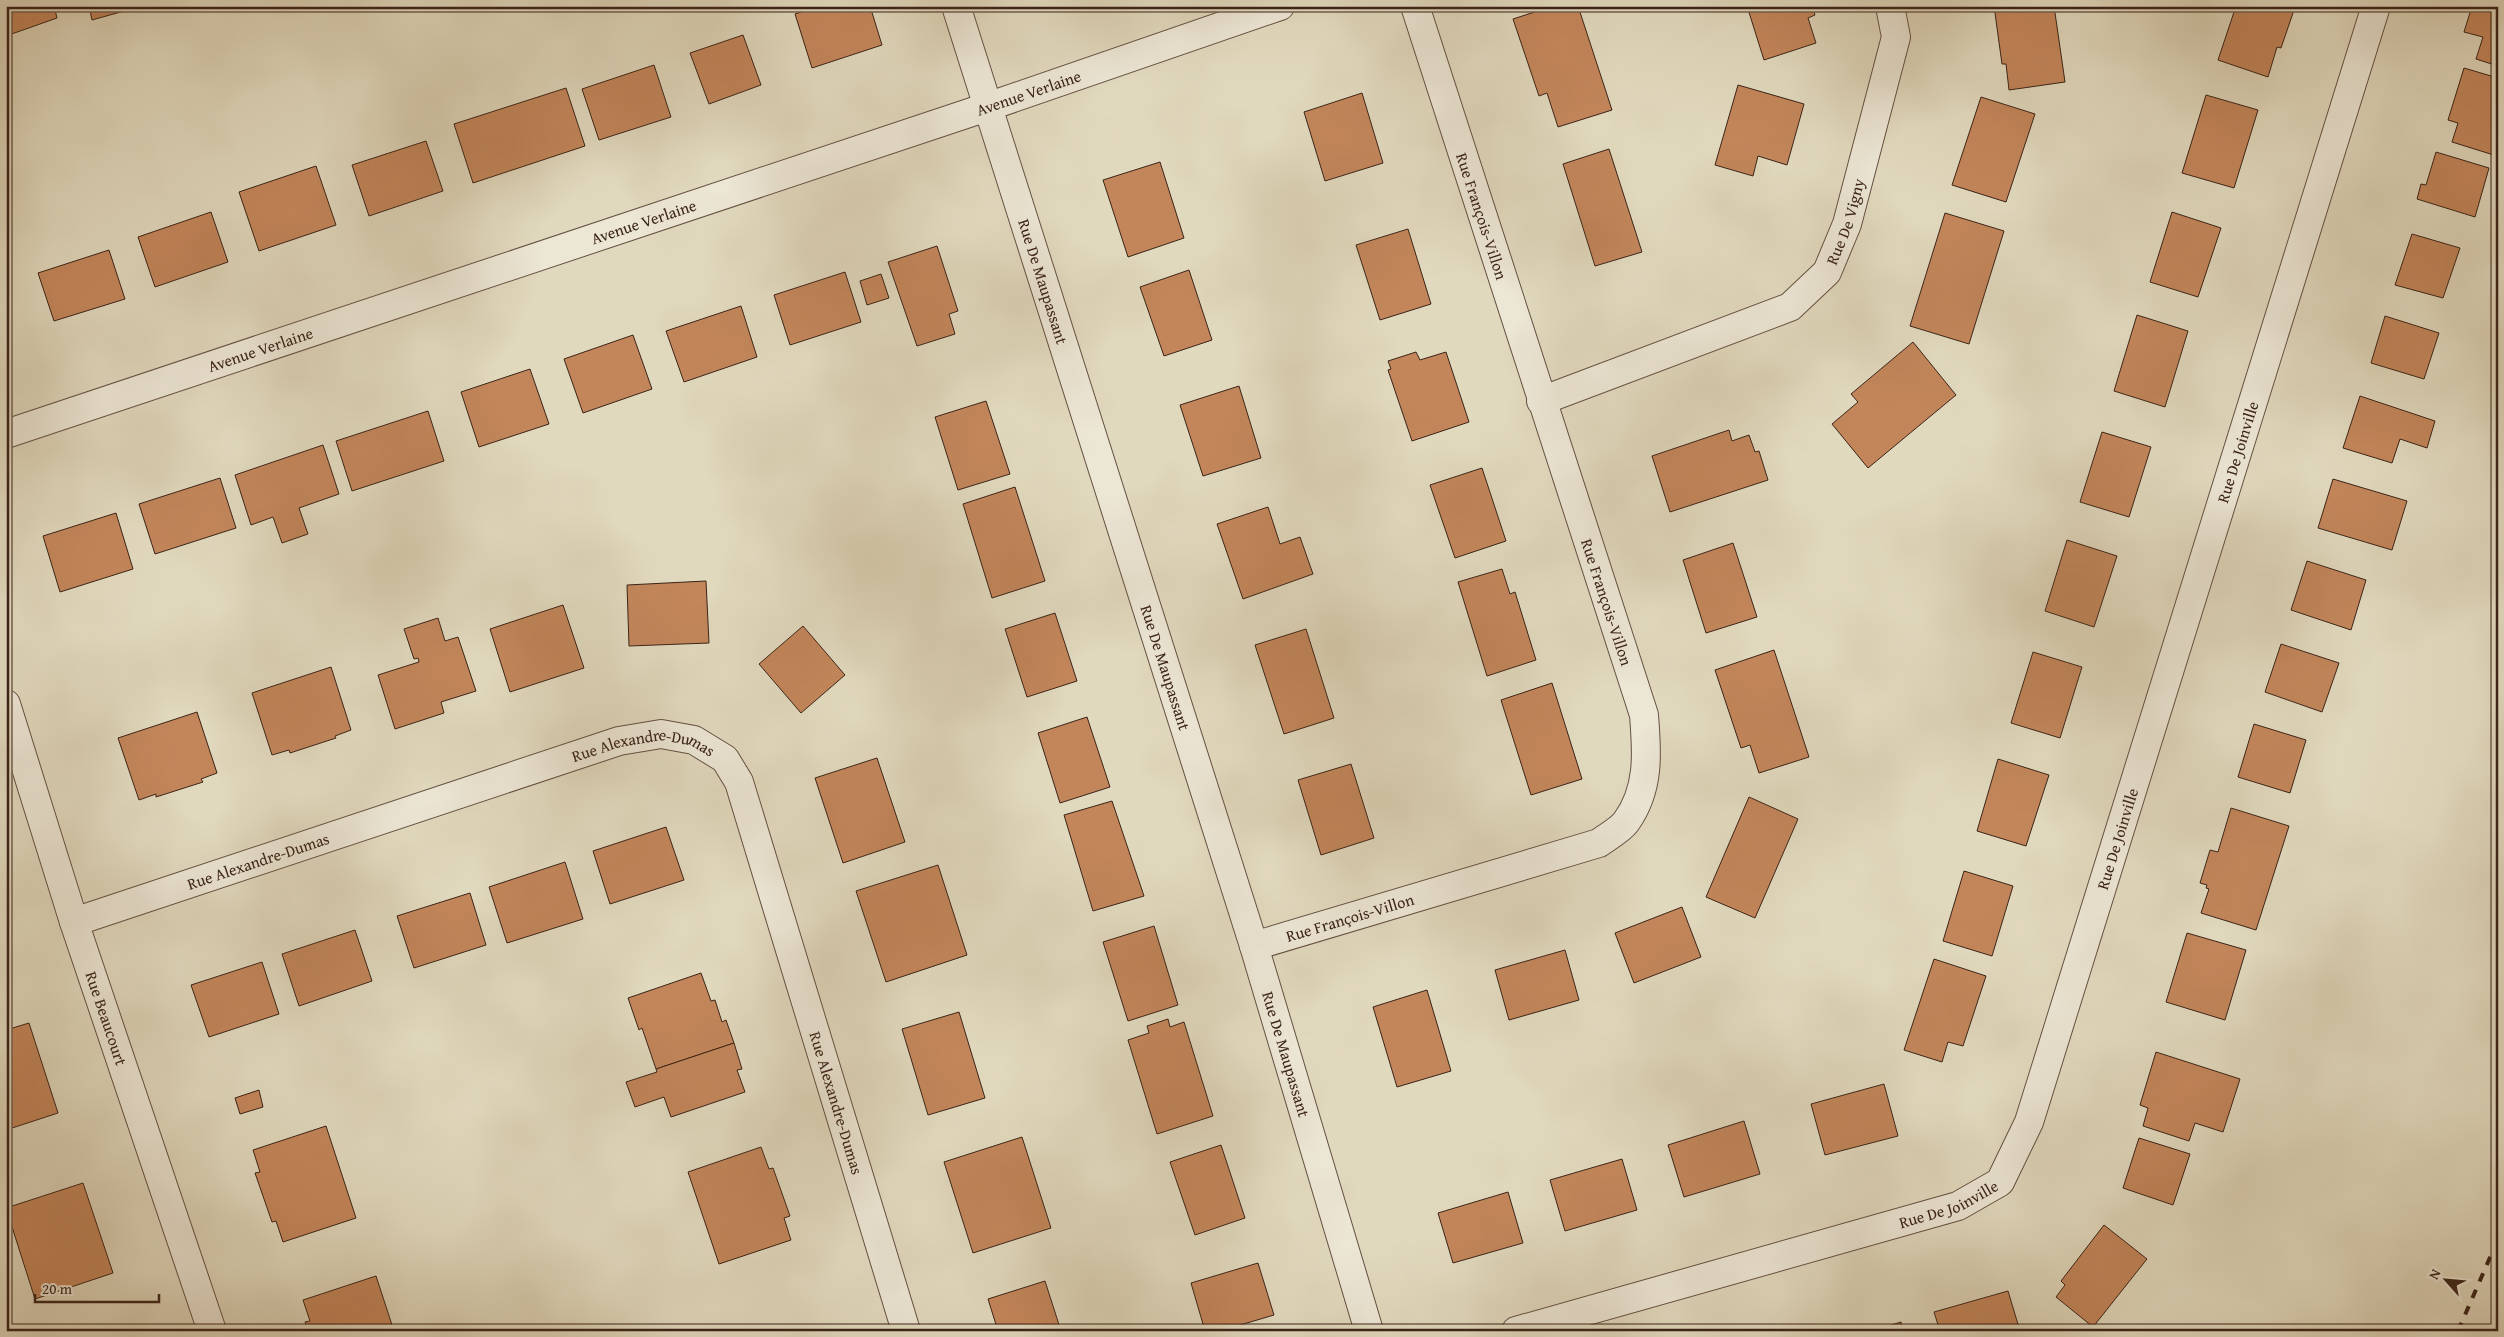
<svg xmlns="http://www.w3.org/2000/svg" width="2504" height="1337" viewBox="0 0 2504 1337" font-family="'Gentium Book Plus',serif">
	<style>
		.building { fill: #c3865b; stroke: #3a2318 }
		.lines { fill: none; stroke-linecap: round; stroke-linejoin: round }
		.minor-casing { stroke: #645042; stroke-width: 30 }
		.minor { stroke: #ece6d5; stroke-width: 28 }
		.rail { stroke: #3a2318; stroke-width: 4; stroke-dasharray: 9 9; stroke-linecap: butt }
		.labels { text-anchor: middle; stroke-width: 4.5; stroke-linejoin: round; paint-order: stroke }
		.street-label { font-size: 16px; fill: #3a2318; stroke: #ece6d5 }
	</style>
	<rect width="100%" height="100%" fill="#e1d9be"/>
	<filter id="stains"><feTurbulence type="fractalNoise" baseFrequency=".004" numOctaves="4"/><feColorMatrix values="0 0 0 0 .2 0 0 0 0 .09 0 0 0 0 .02 0 0 0 .5 -.17"/></filter>
	<radialGradient id="worn" r=".72"><stop offset=".6" stop-color="#630" stop-opacity="0"/><stop offset="1" stop-color="#630" stop-opacity=".3"/></radialGradient>
	<g class="building">
		<polygon points="6,6 54,6 57,18 6,36"/>
		<polygon points="89,6 142,6 92,20"/>
		<polygon points="819,6 870,6 882,45 812,68 795,14"/>
		<polygon points="1553,6 1578,6 1612,110 1558,127 1547,93 1539,96 1513,19"/>
		<polygon points="1747,6 1812,6 1815,15 1808,18 1816,43 1764,60"/>
		<polygon points="1994,6 2054,6 2065,82 2009,90 2006,64 2002,64"/>
		<polygon points="2236,6 2284,6 2294,10 2281,48 2277,47 2268,77 2218,60"/>
		<polygon points="2472,6 2498,6 2498,66 2476,59 2483,37 2464,32"/>
		<polygon points="743,35 761,85 709,104 690,53"/>
		<polygon points="654,65 671,117 599,140 582,89"/>
		<polygon points="2464,68 2498,78 2497,156 2452,142 2458,123 2448,120"/>
		<polygon points="1738,85 1804,104 1787,165 1758,156 1753,176 1715,165"/>
		<polygon points="566,88 585,146 473,183 454,124"/>
		<polygon points="1362,93 1383,163 1325,181 1304,112"/>
		<polygon points="2206,95 2258,110 2234,188 2182,173"/>
		<polygon points="1981,97 2035,114 2006,202 1952,185"/>
		<polygon points="426,141 443,191 369,216 352,165"/>
		<polygon points="1609,149 1642,252 1595,266 1563,164"/>
		<polygon points="2436,152 2489,168 2475,217 2417,199 2421,184 2426,185"/>
		<polygon points="1160,162 1184,238 1128,257 1103,180"/>
		<polygon points="316,166 336,225 259,251 239,192"/>
		<polygon points="211,212 228,262 155,287 138,237"/>
		<polygon points="2172,212 2221,228 2198,297 2150,282"/>
		<polygon points="1945,213 2004,231 1969,344 1910,326"/>
		<polygon points="1408,229 1431,304 1380,320 1356,245"/>
		<polygon points="2412,234 2460,248 2443,298 2395,285"/>
		<polygon points="937,246 958,311 949,314 955,334 917,346 888,262"/>
		<polygon points="109,250 125,299 54,321 38,273"/>
		<polygon points="1189,270 1212,340 1164,356 1140,287"/>
		<polygon points="845,272 861,322 790,345 774,295"/>
		<polygon points="881,274 889,298 867,305 860,281"/>
		<polygon points="741,306 757,357 684,382 666,331"/>
		<polygon points="2137,315 2188,331 2165,407 2114,391"/>
		<polygon points="2385,316 2439,333 2424,379 2371,363"/>
		<polygon points="633,335 652,389 583,413 564,359"/>
		<polygon points="1913,342 1956,395 1868,468 1832,424 1858,402 1851,394"/>
		<polygon points="1416,352 1420,360 1446,352 1469,422 1412,441 1388,370 1391,369 1388,361"/>
		<polygon points="530,369 549,424 479,447 461,392"/>
		<polygon points="1239,386 1261,458 1203,476 1180,405"/>
		<polygon points="2360,396 2435,421 2427,448 2400,439 2392,463 2343,448"/>
		<polygon points="986,401 1010,474 958,490 935,417"/>
		<polygon points="428,411 444,461 352,491 336,441"/>
		<polygon points="1729,430 1732,441 1749,435 1755,452 1759,451 1768,480 1670,512 1652,456"/>
		<polygon points="2102,432 2151,447 2129,517 2080,502"/>
		<polygon points="323,445 339,494 299,508 308,534 282,543 273,517 251,525 235,475"/>
		<polygon points="1482,468 1506,541 1455,558 1430,485"/>
		<polygon points="220,478 236,528 155,554 139,504"/>
		<polygon points="2333,479 2407,501 2392,550 2318,528"/>
		<polygon points="1015,487 1045,581 992,598 963,504"/>
		<polygon points="1268,507 1280,544 1300,537 1313,574 1243,599 1217,524"/>
		<polygon points="116,513 133,569 60,592 43,536"/>
		<polygon points="2067,540 2117,556 2094,627 2045,611"/>
		<polygon points="1733,543 1757,617 1706,633 1683,560"/>
		<polygon points="2307,561 2366,580 2351,630 2291,610"/>
		<polygon points="1502,569 1510,594 1515,592 1536,660 1487,676 1458,582"/>
		<polygon points="706,581 709,643 629,646 627,585"/>
		<polygon points="563,605 584,668 510,692 490,629"/>
		<polygon points="1055,613 1077,681 1027,697 1005,629"/>
		<polygon points="438,618 445,641 458,637 476,691 441,702 444,713 395,729 378,675 419,662 418,658 414,659 404,629"/>
		<polygon points="803,626 845,675 801,713 759,664"/>
		<polygon points="1306,629 1334,718 1284,734 1255,645"/>
		<polygon points="2281,644 2339,663 2322,712 2265,692"/>
		<polygon points="1774,650 1809,757 1759,773 1750,745 1741,748 1715,670"/>
		<polygon points="2033,652 2082,667 2060,738 2011,723"/>
		<polygon points="331,667 351,730 335,736 336,738 290,753 289,750 272,755 252,693"/>
		<polygon points="1552,683 1582,779 1531,795 1501,700"/>
		<polygon points="197,712 217,773 201,779 203,782 156,797 156,794 139,800 118,738"/>
		<polygon points="1087,717 1110,787 1060,803 1038,733"/>
		<polygon points="2254,724 2306,740 2290,793 2238,777"/>
		<polygon points="877,758 905,842 843,863 815,778"/>
		<polygon points="1998,759 2049,775 2026,846 1977,831"/>
		<polygon points="1351,764 1374,838 1321,855 1298,780"/>
		<polygon points="1749,797 1798,819 1755,918 1706,897"/>
		<polygon points="1112,801 1144,896 1093,911 1064,815"/>
		<polygon points="2231,808 2289,826 2256,930 2201,913 2209,889 2206,888 2207,885 2200,883 2210,850 2218,852"/>
		<polygon points="666,827 684,880 610,904 593,851"/>
		<polygon points="565,862 583,919 507,943 489,887"/>
		<polygon points="938,865 967,955 886,982 856,891"/>
		<polygon points="1964,871 2013,886 1992,956 1943,941"/>
		<polygon points="470,893 486,945 414,968 397,916"/>
		<polygon points="1682,907 1701,957 1634,983 1615,933"/>
		<polygon points="1154,926 1178,1005 1128,1021 1103,942"/>
		<polygon points="355,930 372,981 299,1006 282,954"/>
		<polygon points="2187,933 2246,950 2225,1020 2166,1002"/>
		<polygon points="1565,950 1579,1000 1509,1020 1495,970"/>
		<polygon points="1934,959 1986,976 1963,1046 1948,1042 1942,1062 1904,1050"/>
		<polygon points="262,962 279,1014 209,1037 191,985"/>
		<polygon points="701,973 711,1001 715,1000 722,1022 726,1020 734,1043 656,1069 642,1028 639,1030 628,998"/>
		<polygon points="1427,990 1451,1071 1397,1087 1373,1007"/>
		<polygon points="959,1012 985,1098 928,1115 902,1029"/>
		<polygon points="1168,1019 1170,1027 1184,1022 1213,1116 1157,1134 1128,1040 1149,1033 1147,1026"/>
		<polygon points="29,1023 58,1113 6,1130 6,1030"/>
		<polygon points="734,1043 742,1069 737,1070 745,1092 671,1117 664,1097 635,1107 626,1082 657,1072 656,1069"/>
		<polygon points="2156,1052 2240,1079 2223,1132 2195,1123 2189,1141 2143,1126 2148,1108 2140,1105"/>
		<polygon points="1884,1084 1898,1136 1825,1155 1811,1104"/>
		<polygon points="259,1090 263,1107 240,1114 235,1098"/>
		<polygon points="1744,1121 1760,1174 1684,1197 1668,1145"/>
		<polygon points="326,1126 356,1218 283,1242 276,1221 272,1222 255,1173 260,1172 253,1150"/>
		<polygon points="1022,1137 1051,1228 973,1253 944,1162"/>
		<polygon points="2139,1138 2190,1154 2173,1205 2123,1188"/>
		<polygon points="1221,1145 1245,1218 1195,1235 1170,1162"/>
		<polygon points="761,1147 769,1169 773,1168 790,1216 784,1218 791,1240 719,1264 688,1172"/>
		<polygon points="1622,1159 1637,1210 1565,1231 1550,1180"/>
		<polygon points="83,1183 113,1273 35,1299 6,1208"/>
		<polygon points="1508,1192 1523,1243 1453,1263 1438,1213"/>
		<polygon points="2104,1225 2147,1259 2093,1327 2056,1297 2065,1285 2061,1281"/>
		<polygon points="1258,1263 1274,1315 1220,1331 1205,1331 1191,1283"/>
		<polygon points="376,1276 394,1331 308,1331 305,1322 310,1321 303,1300"/>
		<polygon points="1045,1281 1061,1331 998,1331 988,1299"/>
		<polygon points="2008,1291 2020,1331 1940,1331 1934,1312"/>
		<polygon points="1901,1322 1903,1331 1872,1331"/>
	</g>
	<g class="lines">
		<g class="minor-casing">
			<g id="minor">
				<path id="s1" d="M956 6 1254 946 1369 1331"/>
				<path id="s2" d="M1541 401 1790 307 1827 272 1847 224 1896 37 1890 6"/>
				<path id="s3" d="M6 434 987 107 1280 6"/>
				<path id="s4" d="M6 704 74 922 212 1331"/>
				<path id="s5" d="M74 922 619 741 661 734 694 740 725 759 739 782 906 1331"/>
				<path id="s6" d="M1254 946 1599 843C1607 837 1620 830 1626 822 1650 789 1647 752 1644 715L1415 6"/>
				<path id="s7" d="M1516 1331 1958 1206 2000 1182 2029 1122 2376 6"/>
			</g>
		</g>
		<use href="#minor" class="minor"/>
		<polyline class="rail" points="2458,1331 2498,1239"/>
	</g>
	<g class="labels">
		<g class="street-label">
			<text dy="6" stroke="none"><textPath href="#s3" startOffset="1078">Avenue Verlaine</textPath></text>
			<text transform="translate(1482 216) rotate(72)" y="6">Rue François-Villon</text>
			<text dy="6" stroke="none"><textPath href="#s2" startOffset="371">Rue De Vigny</textPath></text>
			<text dy="6" stroke="none"><textPath href="#s3" startOffset="672">Avenue Verlaine</textPath></text>
			<text dy="6" stroke="none"><textPath href="#s1" startOffset="289">Rue De Maupassant</textPath></text>
			<text dy="6" stroke="none"><textPath href="#s3" startOffset="268">Avenue Verlaine</textPath></text>
			<text dy="6" stroke="none"><textPath href="#s7" startOffset="1276">Rue De Joinville</textPath></text>
			<text transform="translate(1607 602) rotate(72)" y="6">Rue François-Villon</text>
			<text dy="6" stroke="none"><textPath href="#s1" startOffset="694">Rue De Maupassant</textPath></text>
			<text dy="6" stroke="none"><textPath href="#s5" startOffset="599">Rue Alexandre-Dumas</textPath></text>
			<text dy="6" stroke="none"><textPath href="#s7" startOffset="871">Rue De Joinville</textPath></text>
			<text dy="6" stroke="none"><textPath href="#s5" startOffset="194">Rue Alexandre-Dumas</textPath></text>
			<text dy="6" stroke="none"><textPath href="#s6" startOffset="100">Rue François-Villon</textPath></text>
			<text dy="6" stroke="none"><textPath href="#s4" startOffset="330">Rue Beaucourt</textPath></text>
			<text dy="6" stroke="none"><textPath href="#s1" startOffset="1099">Rue De Maupassant</textPath></text>
			<text dy="6" stroke="none"><textPath href="#s5" startOffset="1049">Rue Alexandre-Dumas</textPath></text>
			<text dy="6" stroke="none"><textPath href="#s7" startOffset="451">Rue De Joinville</textPath></text>
		</g>
	</g>
	<rect width="2504" height="1337" fill="none" stroke="#e1d9be" stroke-width="25"/>
	<rect x="8" y="8" width="2489" height="1322" fill="none" stroke="#3a2318" stroke-width="2.5"/>
	<rect x="12" y="12" width="2479" height="1312" fill="none" stroke="#3a2318"/>
	<g transform="translate(2446 1280) rotate(297)" stroke="#ece6d5" stroke-width="4" paint-order="stroke">
	<path d="M0-4L9 19L0 12L-9 19Z" fill="#3a2318"/>
	<text y="-8" font-size="14" font-weight="bold" text-anchor="middle" fill="#3a2318">N</text>
	</g>
	<path d="M35 1294v8h124v-8" fill="none" stroke="#3a2318" stroke-width="2.5"/>
	<text x="42" y="1294" font-size="15" fill="#3a2318" stroke="#ece6d5" stroke-width="4" paint-order="stroke">20 m</text>
	<rect width="100%" height="100%" filter="url(#stains)"/>
	<rect width="100%" height="100%" fill="url(#worn)"/>
</svg>
